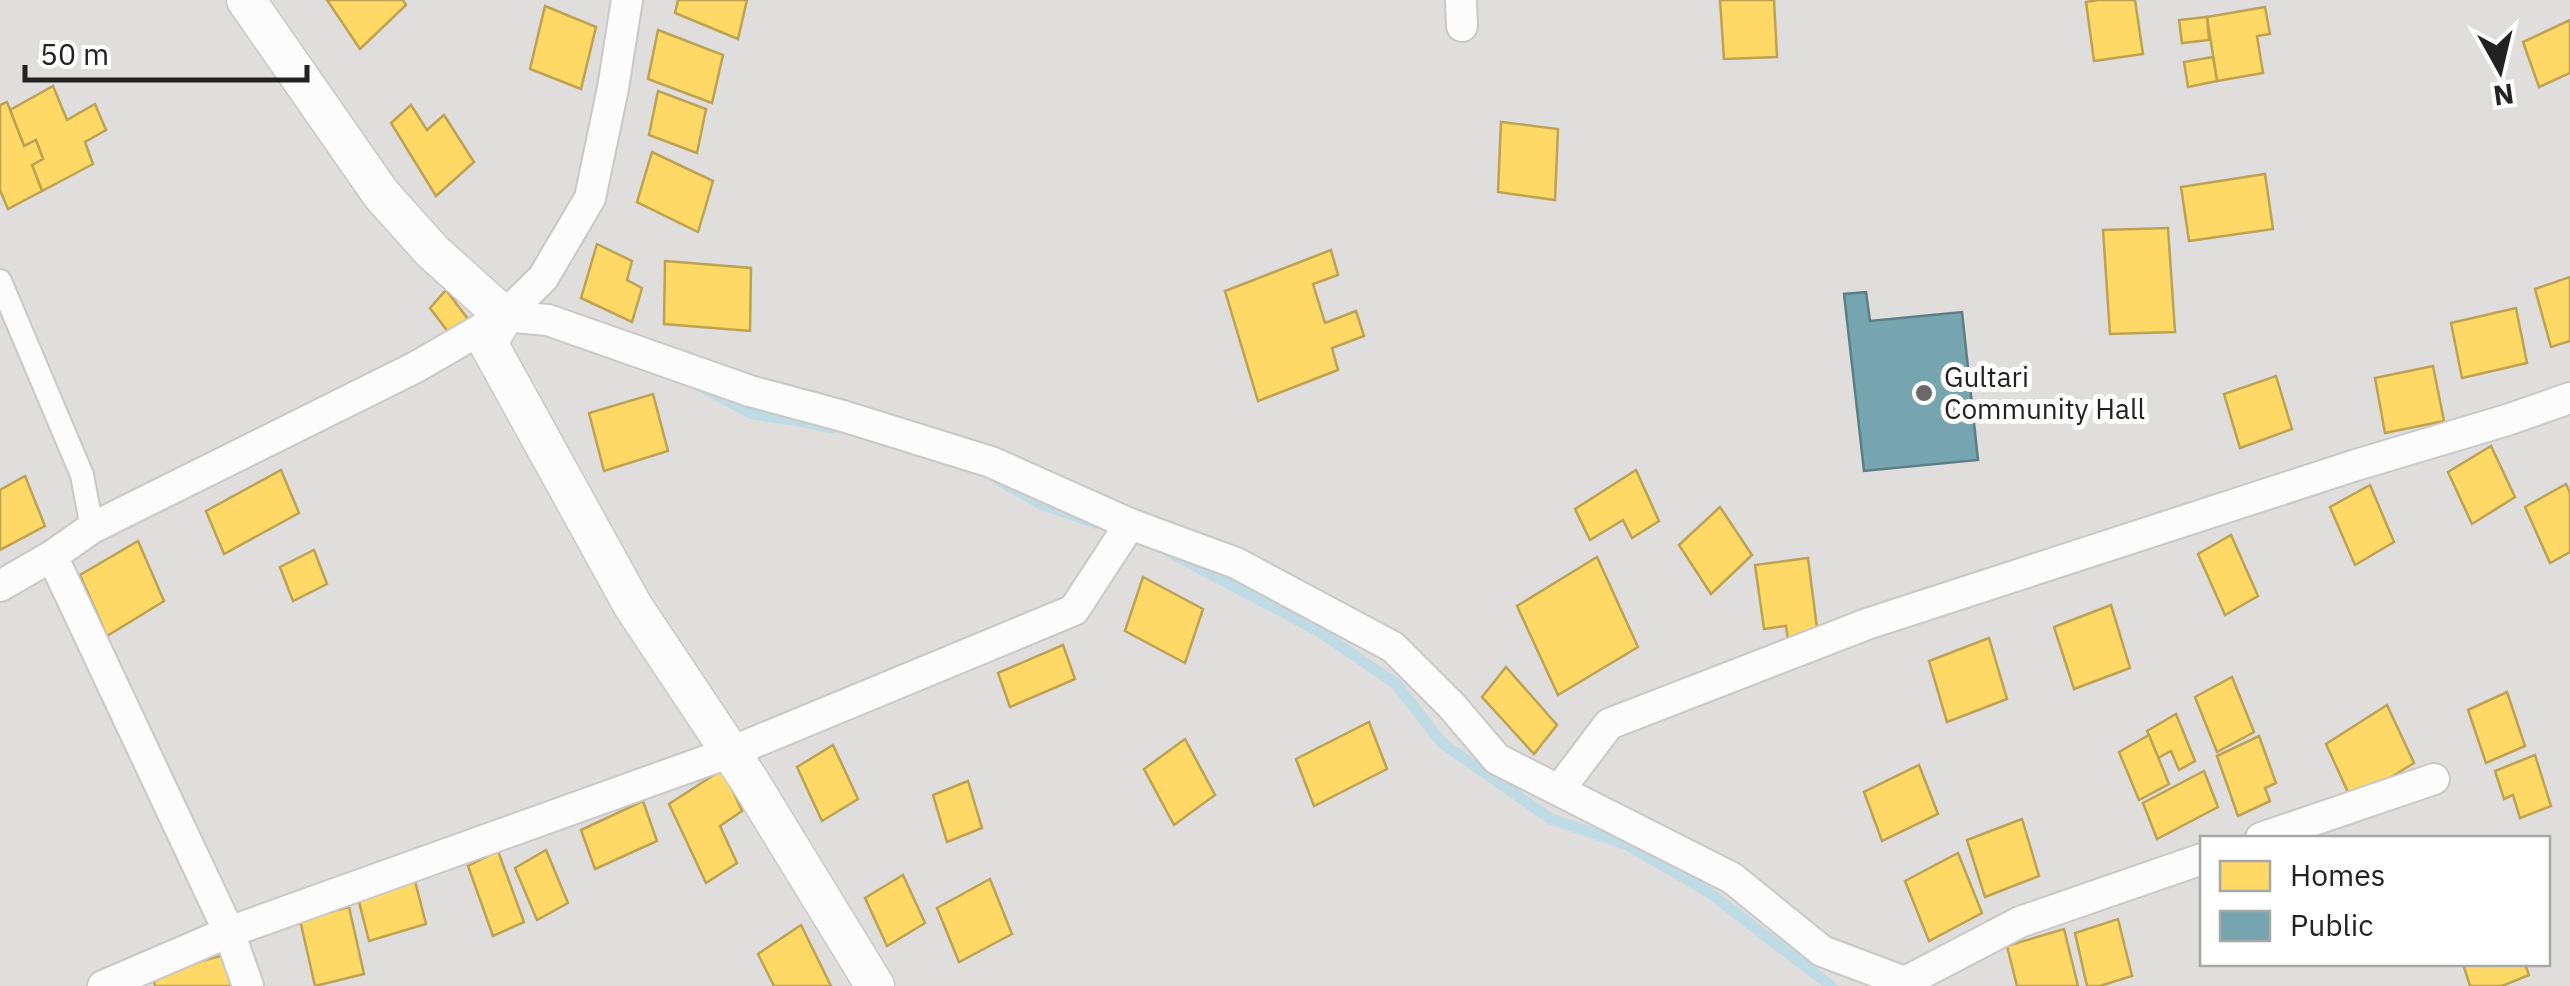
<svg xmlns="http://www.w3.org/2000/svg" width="2570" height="986" viewBox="0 0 2570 986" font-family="'IBM Plex Sans',sans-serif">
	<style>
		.residential { fill: #dfdedc; fill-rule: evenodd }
		.homes { fill: #ffd966; stroke: #bda252; stroke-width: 2.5 }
		.public { fill: #76a5af; stroke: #5d7e85; stroke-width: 2.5 }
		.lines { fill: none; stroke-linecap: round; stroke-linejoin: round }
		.stream { stroke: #bfdbe3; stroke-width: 11 }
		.pedestrian-casing { stroke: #c9c8c7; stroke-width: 26 }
		.minor-casing { stroke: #c9c8c7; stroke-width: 34 }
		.tertiary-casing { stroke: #c9c8c7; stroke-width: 41 }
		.pedestrian { stroke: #fdfcfc; stroke-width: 22 }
		.minor { stroke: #fdfcfc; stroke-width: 30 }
		.tertiary { stroke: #fdfcfc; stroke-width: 38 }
		.poi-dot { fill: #6a6968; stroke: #fff; stroke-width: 4 }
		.labels { text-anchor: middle; stroke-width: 10; stroke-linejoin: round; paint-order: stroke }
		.poi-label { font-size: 28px; fill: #222; stroke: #fff; text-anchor: start }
	</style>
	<rect width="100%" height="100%" fill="#f0eeeb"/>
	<path class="residential" d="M0 0H2570V986H0ZM2202 838H2548V964H2202Z"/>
	<g class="homes">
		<polygon points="327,0 403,0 406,5 360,49"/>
		<polygon points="678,0 747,0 738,39 675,13"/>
		<polygon points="1720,0 1774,0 1777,57 1724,59"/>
		<polygon points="2098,0 2135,0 2143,54 2094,61 2086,2"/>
		<polygon points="545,6 596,27 581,89 530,69"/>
		<polygon points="2265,7 2270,34 2257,36 2263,73 2217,81 2207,17"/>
		<polygon points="2207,17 2209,40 2182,43 2179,20"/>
		<polygon points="2570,20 2570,73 2539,87 2523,42"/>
		<polygon points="658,30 723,55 712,103 648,79"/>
		<polygon points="2213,57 2217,81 2188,87 2184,62"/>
		<polygon points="53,86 67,120 95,104 106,130 85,142 93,164 42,191 32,165 43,159 36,140 24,146 10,110"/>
		<polygon points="658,91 706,109 697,153 649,135"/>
		<polygon points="7,102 24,146 36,140 43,159 32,165 42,191 8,209 0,190 0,105"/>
		<polygon points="411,105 427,130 444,115 474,162 436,196 391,123"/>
		<polygon points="1501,122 1558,129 1555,200 1498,192"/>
		<polygon points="652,152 713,181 698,232 637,202"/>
		<polygon points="2265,174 2273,229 2189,241 2181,187"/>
		<polygon points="2168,228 2175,332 2110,334 2103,230"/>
		<polygon points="597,244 632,261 627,280 642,288 632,322 581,298"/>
		<polygon points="1331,250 1338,275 1313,284 1325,323 1356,311 1364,336 1332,348 1338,370 1258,401 1225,291"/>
		<polygon points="665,261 751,268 750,331 664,324"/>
		<polygon points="2570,277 2570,341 2551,347 2535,289"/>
		<polygon points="446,290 468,319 452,337 430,308"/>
		<polygon points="2516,308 2527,363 2462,378 2451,323"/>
		<polygon points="2433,366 2444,421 2385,433 2375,378"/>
		<polygon points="2276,376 2292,429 2240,448 2224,394"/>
		<polygon points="653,394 668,451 604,471 589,413"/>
		<polygon points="2491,446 2515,497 2472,524 2448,472"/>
		<polygon points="281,470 299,513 224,554 206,511"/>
		<polygon points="1636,470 1659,521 1632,538 1623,520 1590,540 1575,509"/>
		<polygon points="25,476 45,526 0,550 0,490"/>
		<polygon points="2566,484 2570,493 2570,552 2550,563 2525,507"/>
		<polygon points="2370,485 2394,542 2355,565 2330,507"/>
		<polygon points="1720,507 1752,555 1711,594 1679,545"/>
		<polygon points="2231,535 2258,596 2225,615 2198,554"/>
		<polygon points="138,541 164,601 107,636 80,575"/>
		<polygon points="314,550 327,584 293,601 280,567"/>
		<polygon points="1597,557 1638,647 1558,695 1517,606"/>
		<polygon points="1808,558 1818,636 1788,640 1786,626 1764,629 1755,565"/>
		<polygon points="1143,577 1203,609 1185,663 1125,631"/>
		<polygon points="2111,605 2130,668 2074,689 2054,627"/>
		<polygon points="1989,638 2007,699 1947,722 1929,661"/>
		<polygon points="1063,645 1075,679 1010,707 998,673"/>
		<polygon points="1506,667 1557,725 1534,754 1482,697"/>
		<polygon points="2232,677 2254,732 2217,752 2195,697"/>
		<polygon points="2507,692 2525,746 2486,763 2468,710"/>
		<polygon points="2387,705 2414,763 2352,801 2326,744"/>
		<polygon points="2176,714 2195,761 2179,770 2171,751 2158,758 2147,731"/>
		<polygon points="1369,722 1387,769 1314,806 1296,759"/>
		<polygon points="2149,735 2169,784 2139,800 2119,752"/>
		<polygon points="2259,736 2276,783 2265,788 2270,801 2238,816 2217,756"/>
		<polygon points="1185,739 1215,795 1174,825 1144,769"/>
		<polygon points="833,745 858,799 822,821 797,767"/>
		<polygon points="2535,755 2551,806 2520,818 2513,795 2504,799 2495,771"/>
		<polygon points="1919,765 1938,814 1882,841 1864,792"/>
		<polygon points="723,769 742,811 720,826 737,863 706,883 669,804"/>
		<polygon points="2204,771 2218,807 2157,839 2143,803"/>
		<polygon points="968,781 982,828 947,842 933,795"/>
		<polygon points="643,801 657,841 595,869 581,830"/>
		<polygon points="2022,819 2039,876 1985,897 1967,840"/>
		<polygon points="546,850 568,903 537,920 515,868"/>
		<polygon points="498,851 524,922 493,936 468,866"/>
		<polygon points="1958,853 1982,913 1929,941 1905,881"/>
		<polygon points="903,875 925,923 887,946 865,898"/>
		<polygon points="990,879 1012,934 959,962 937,908"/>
		<polygon points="415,881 426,924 369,941 358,898"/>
		<polygon points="349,907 364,974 315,986 300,920"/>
		<polygon points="2118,919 2132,976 2100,986 2087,986 2075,933"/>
		<polygon points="801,925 831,986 774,986 758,954"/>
		<polygon points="2064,929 2078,986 2017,986 2007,946"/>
		<polygon points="224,955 231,986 155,986 153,974"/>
		<polygon points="2463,964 2525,964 2529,975 2502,986 2470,986"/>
	</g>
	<polygon class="public" points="1866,292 1870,321 1962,312 1978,460 1864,471 1844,294"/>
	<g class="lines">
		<g class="stream">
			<polyline points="700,386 752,414 800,421 833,428"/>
			<polyline points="998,480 1041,504 1095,523"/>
			<polyline points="1169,552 1320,632 1396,684 1442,743 1551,819 1626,844 1707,891 1831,986"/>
		</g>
		<g class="pedestrian-casing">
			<polyline id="pedestrian" points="0,281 82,475 92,528"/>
		</g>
		<g class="minor-casing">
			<g id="minor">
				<polyline points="1461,0 1462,26"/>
				<polyline points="504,316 548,320 750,391 843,416 991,462 1130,524 1236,563 1393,647 1452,706 1497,759 1732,878 1822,951 1915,986"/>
				<polyline points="52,556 229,932 248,986"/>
				<polyline points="0,586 52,556 92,528 416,367 504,316 543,278 590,198 613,88 627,0"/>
				<polyline points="1559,790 1609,724 1867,624 2356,465 2507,420 2570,398"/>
				<polyline points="2261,838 2434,779"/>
				<polyline points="1905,982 2020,922 2202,859"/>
				<polyline points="103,986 229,932 731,752 1074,610 1130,524"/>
			</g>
		</g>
		<g class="tertiary-casing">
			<polyline id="tertiary" points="246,0 381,194 432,251 504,316 488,343 633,606 749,780 875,986"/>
		</g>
		<use href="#pedestrian" class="pedestrian"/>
		<use href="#minor" class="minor"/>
		<use href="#tertiary" class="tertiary"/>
	</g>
	<circle class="poi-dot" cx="1924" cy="393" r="10"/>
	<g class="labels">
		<g class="poi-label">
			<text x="1944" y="387">Gultari<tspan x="1944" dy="32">Community Hall</tspan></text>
		</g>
	</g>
	<rect x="2200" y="836" width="350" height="130" fill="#ffffff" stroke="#a7a7a7" stroke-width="2.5"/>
	<rect x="2220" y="861" width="50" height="30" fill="#ffd966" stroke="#a7a7a7" stroke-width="2.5"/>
	<text x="2290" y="886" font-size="30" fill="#222222">Homes</text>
	<rect x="2220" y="911" width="50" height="30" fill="#76a5af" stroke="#a7a7a7" stroke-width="2.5"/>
	<text x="2290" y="936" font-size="30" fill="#222222">Public</text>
	<g transform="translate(2500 70) rotate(172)" stroke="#ffffff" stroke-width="8" paint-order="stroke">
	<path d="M0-8L18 38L0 25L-18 38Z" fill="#222222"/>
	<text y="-15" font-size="28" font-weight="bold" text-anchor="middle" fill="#222222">N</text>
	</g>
	<path d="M25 65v15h282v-15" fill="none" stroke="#222222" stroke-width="5"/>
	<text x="40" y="65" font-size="30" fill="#222222" stroke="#ffffff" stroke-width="8" paint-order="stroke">50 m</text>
</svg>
